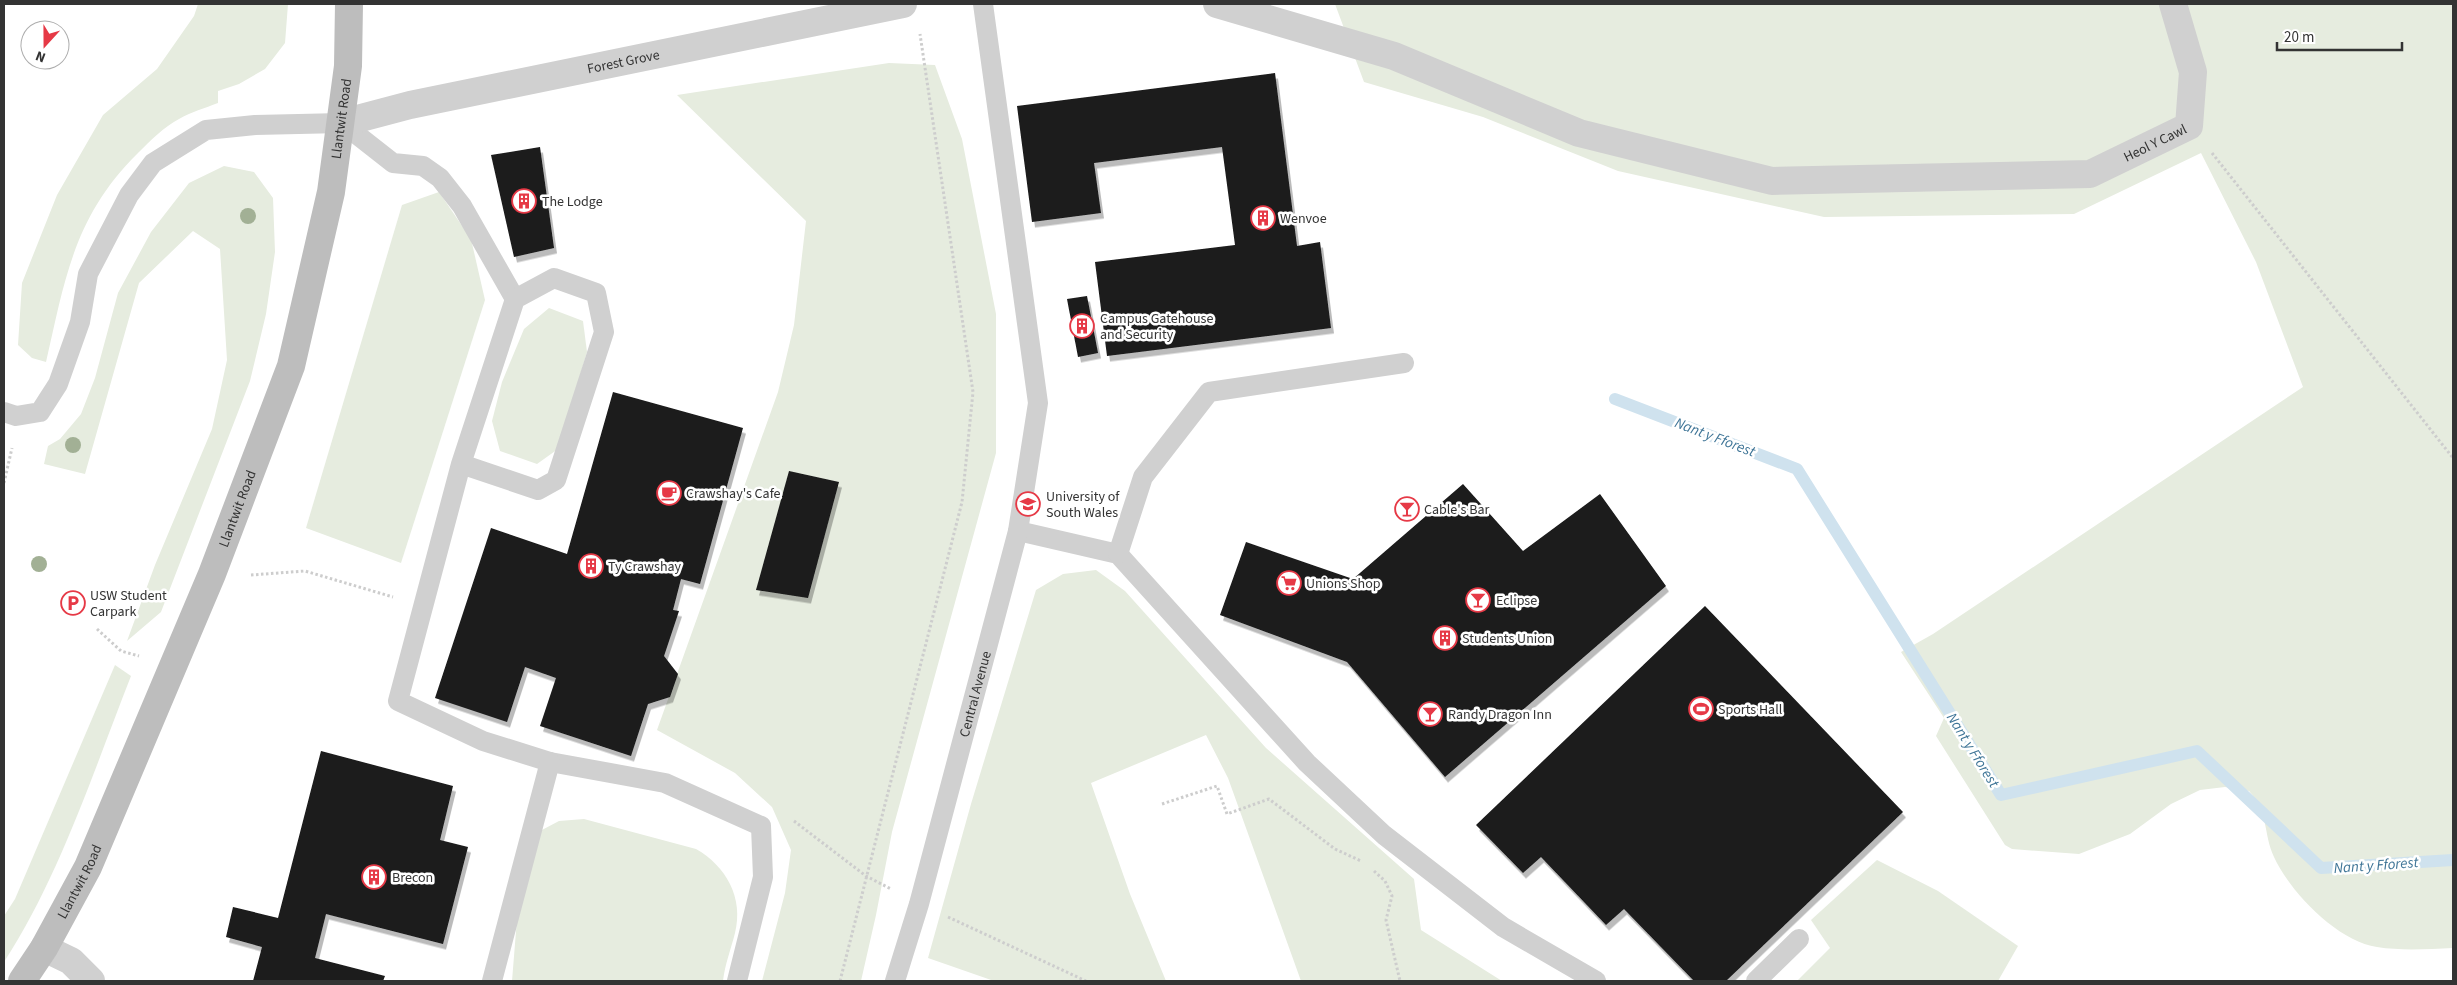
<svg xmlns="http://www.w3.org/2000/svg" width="2457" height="985" viewBox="0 0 2457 985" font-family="'Source Sans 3',sans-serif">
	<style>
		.green { fill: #e6ecdf }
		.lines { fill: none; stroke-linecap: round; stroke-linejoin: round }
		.stream { stroke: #cfe2ee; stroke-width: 12 }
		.building { fill: #1a1a1a; filter: url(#shadow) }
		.path { stroke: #cdcdcd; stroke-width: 3; stroke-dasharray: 2.5 2.5; stroke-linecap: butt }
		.lane { stroke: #d0d0d0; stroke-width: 20 }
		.street { stroke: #d0d0d0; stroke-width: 28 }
		.secondary { stroke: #bdbdbd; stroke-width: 28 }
		.tree { fill: #a2b095 }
		.labels { text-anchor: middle; stroke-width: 5; stroke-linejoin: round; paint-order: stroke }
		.street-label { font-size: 14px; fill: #333; stroke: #fff }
		.poi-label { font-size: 14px; fill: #333; stroke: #fff; text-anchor: start }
		.water-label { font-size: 15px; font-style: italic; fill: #3f7597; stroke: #fff }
	</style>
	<defs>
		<filter id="shadow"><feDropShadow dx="3" dy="5.5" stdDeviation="0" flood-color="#0004"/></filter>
	</defs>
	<rect width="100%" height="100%" fill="#fff"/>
	<g class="green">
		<path d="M198 4H288L285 43 265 69 239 84 218 91V103C205 108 191 112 179 119 164 127 150 141 138 153 74 216 65 279 46 362L32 358 18 345 22 283 57 195 103 115 157 69 194 16Z"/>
		<path d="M1335 4H2453V948C2428 949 2402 951 2377 947 2337 941 2290 892 2274 857 2263 833 2269 813 2249 791L2225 787 2200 790 2171 804 2130 834 2079 854 2012 849 2005 845 1936 736 1944 718 1901 652 1933 634 2303 387 2256 262 2201 153 2074 214 1824 217 1618 171 1483 117 1364 82Z"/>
		<polygon points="889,63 935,65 962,139 996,314 996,453 892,832 876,915 861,981 762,981 785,893 791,850 772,807 735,773 657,730 778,392 794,325 806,221 677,95"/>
		<polygon points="224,166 254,172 273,198 275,252 266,314 250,381 161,612 127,641 155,565 212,429 227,360 220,249 193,231 139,283 85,474 44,464 48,446 60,439 81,414 95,378 118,293 151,232 189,183"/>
		<polygon points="439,192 471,239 485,300 401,563 306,528 402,205"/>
		<polygon points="549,308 583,321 587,352 558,449 537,464 500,451 492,421 502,382 524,329"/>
		<polygon points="1096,570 1125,591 1266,748 1414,879 1421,930 1502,981 1301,981 1228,778 1206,735 1091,783 1130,894 1166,981 994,981 928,958 971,804 1036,590 1063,574"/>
		<path d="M115 665 131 676C94 770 59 878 4 962V916L15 899Z"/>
		<path d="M584 819 696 849C726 866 744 898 735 933 731 949 725 964 723 981H512L517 919 540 831 559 821Z"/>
		<polygon points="1877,860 1938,891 2018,946 1998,981 1797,981 1830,948 1811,920"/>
	</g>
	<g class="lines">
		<polyline class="stream" points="1615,399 1797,469 2001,795 2197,751 2321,868 2453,860"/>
	</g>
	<g class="building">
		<polygon points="1275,73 1297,246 1320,242 1331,328 1107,356 1095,262 1235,245 1222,147 1094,163 1101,213 1032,222 1017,106"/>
		<polygon points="540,147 554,248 514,257 491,155"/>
		<polygon points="1087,296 1098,353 1078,357 1067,299"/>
		<polygon points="613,392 743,428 700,584 681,579 673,610 679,611 664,656 678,674 670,697 648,704 631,756 540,726 556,678 525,667 507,722 435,698 491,528 567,554"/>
		<polygon points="789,471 839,482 808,598 756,590"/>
		<polygon points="1463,484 1523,551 1600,494 1666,586 1445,777 1347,662 1220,615 1246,542 1353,579"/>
		<polygon points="1705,606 1903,812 1726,981 1694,981 1624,909 1606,925 1541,857 1523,873 1476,825"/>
		<polygon points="321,751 453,786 440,840 468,847 443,944 326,914 315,958 385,976 383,981 253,981 262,947 226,937 233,907 278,918"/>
	</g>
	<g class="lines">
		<g class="path">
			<polyline points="2212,153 2453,458"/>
			<polyline points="4,483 12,448"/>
			<polyline points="251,575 305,571 393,597"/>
			<polyline points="97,629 121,651 139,656"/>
			<polyline points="1162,804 1217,786 1227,814 1269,799 1335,849 1361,861"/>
			<polyline points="794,821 866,876 891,889"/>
			<polyline points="1374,871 1385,881 1392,896 1386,920 1400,981"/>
			<polyline points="948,917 1086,981"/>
			<polyline points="840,981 962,502 973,392 920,34"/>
		</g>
		<g class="lane">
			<polyline points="4,412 16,416 40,412 58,384 80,322 88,274 129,195 153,163 206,130 255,125 342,123 393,163 423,166 440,178 462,206 515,299"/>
			<polyline points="461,464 538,490 556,480 604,332 596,293 554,278 515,299 461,464 398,701 483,741 550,762 665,783 761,826 763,877 737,981"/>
			<polyline points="1018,531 1118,554 1307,763 1384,835 1503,927 1596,981"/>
			<polyline points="1118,554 1143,477 1209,392 1404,363"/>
			<polyline points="492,981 550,762"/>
			<path id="s1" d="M895 981 919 904 1018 531 1038 403 983 4"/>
			<polyline points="1756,981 1799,939"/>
		</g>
		<g class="street">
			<path id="s2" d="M1217 4 1394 56 1579 133 1772 181 2090 174 2189 126 2193 72 2173 4"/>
			<path id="s3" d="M342 123 410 105 903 4"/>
			<polyline points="44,948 71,961 91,981"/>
		</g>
		<path class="secondary" id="s4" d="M22 981 44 948 88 867 212 574 291 366 331 192 348 66 349 4"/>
	</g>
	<g class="tree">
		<circle cx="248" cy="216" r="8"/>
		<circle cx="73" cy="445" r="8"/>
		<circle cx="39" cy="564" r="8"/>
	</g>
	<defs>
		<g id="building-ring" transform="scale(1.25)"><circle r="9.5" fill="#fff" stroke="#e63946" stroke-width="1.5"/><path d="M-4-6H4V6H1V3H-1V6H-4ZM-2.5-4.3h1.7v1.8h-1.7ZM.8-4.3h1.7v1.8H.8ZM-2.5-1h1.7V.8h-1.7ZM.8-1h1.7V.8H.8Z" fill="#e63946"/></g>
		<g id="cafe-ring" transform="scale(1.25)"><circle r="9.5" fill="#fff" stroke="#e63946" stroke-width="1.5"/><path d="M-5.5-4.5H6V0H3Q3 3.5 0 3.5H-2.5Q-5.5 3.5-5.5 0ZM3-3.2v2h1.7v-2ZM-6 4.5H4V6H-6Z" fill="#e63946"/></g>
		<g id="university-ring" transform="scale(1.25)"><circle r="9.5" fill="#fff" stroke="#e63946" stroke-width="1.5"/><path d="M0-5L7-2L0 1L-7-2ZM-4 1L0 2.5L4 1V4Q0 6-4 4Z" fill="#e63946"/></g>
		<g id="bar-ring" transform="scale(1.25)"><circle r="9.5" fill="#fff" stroke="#e63946" stroke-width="1.5"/><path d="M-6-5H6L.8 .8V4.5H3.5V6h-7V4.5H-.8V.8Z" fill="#e63946"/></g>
		<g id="supermarket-ring" transform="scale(1.25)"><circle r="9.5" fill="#fff" stroke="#e63946" stroke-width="1.5"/><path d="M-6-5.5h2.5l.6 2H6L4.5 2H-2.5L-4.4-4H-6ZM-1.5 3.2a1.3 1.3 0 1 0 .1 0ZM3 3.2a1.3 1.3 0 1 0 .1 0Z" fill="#e63946"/></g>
		<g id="parking-ring" transform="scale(1.25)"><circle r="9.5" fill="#fff" stroke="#e63946" stroke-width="1.5"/><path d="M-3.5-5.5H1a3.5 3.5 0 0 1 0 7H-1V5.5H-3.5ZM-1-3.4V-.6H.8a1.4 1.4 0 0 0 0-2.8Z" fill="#e63946"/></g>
		<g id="stadium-ring" transform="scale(1.25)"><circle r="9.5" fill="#fff" stroke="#e63946" stroke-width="1.5"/><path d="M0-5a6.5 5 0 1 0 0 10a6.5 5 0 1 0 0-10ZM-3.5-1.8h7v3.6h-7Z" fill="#e63946"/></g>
	</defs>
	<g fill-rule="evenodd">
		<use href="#building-ring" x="524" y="201"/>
		<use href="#building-ring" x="1263" y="218"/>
		<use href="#building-ring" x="1082" y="326"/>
		<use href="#cafe-ring" x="669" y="493"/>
		<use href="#university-ring" x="1028" y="504"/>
		<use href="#bar-ring" x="1407" y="509"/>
		<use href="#building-ring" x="591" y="566"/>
		<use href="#supermarket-ring" x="1289" y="583"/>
		<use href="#bar-ring" x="1478" y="600"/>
		<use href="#parking-ring" x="73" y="603"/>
		<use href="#building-ring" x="1445" y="638"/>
		<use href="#stadium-ring" x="1701" y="709"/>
		<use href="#bar-ring" x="1430" y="714"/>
		<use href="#building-ring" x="374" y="877"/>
	</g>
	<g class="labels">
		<g class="street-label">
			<text dy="5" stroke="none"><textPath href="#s3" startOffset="288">Forest Grove</textPath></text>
			<text dy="5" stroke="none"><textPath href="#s4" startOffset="925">Llantwit Road</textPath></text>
			<text dy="5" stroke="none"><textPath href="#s2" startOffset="974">Heol Y Cawl</textPath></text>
			<text dy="5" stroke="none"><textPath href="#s4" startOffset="520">Llantwit Road</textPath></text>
			<text dy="5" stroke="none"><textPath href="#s1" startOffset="298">Central Avenue</textPath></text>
			<text dy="5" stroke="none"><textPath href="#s4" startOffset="115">Llantwit Road</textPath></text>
		</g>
		<g class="poi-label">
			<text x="542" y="206">The Lodge</text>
			<text x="1280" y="223">Wenvoe</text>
			<text x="1100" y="323">Campus Gatehouse<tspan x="1100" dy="16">and Security</tspan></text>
			<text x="686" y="498">Crawshay's Cafe</text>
			<text x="1046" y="501">University of<tspan x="1046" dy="16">South Wales</tspan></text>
			<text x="1424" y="514">Cable's Bar</text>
			<text x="608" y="571">Ty Crawshay</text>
			<text x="1306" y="588">Unions Shop</text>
			<text x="90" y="600">USW Student<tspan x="90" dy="16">Carpark</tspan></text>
			<text x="1496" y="605">Eclipse</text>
			<text x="1462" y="643">Students Union</text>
			<text x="1718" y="714">Sports Hall</text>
			<text x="1448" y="719">Randy Dragon Inn</text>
			<text x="392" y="882">Brecon</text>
		</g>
		<g class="water-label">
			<text transform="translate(1715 437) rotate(21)" y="5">Nant y Fforest</text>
			<text transform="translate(1973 750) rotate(58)" y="5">Nant y Fforest</text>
			<text transform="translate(2376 865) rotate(-4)" y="5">Nant y Fforest</text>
		</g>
	</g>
	<rect width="2457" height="985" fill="none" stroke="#333333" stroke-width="10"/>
	<g transform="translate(45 45) rotate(201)"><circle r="24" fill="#ffffff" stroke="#adadad"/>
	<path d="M0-4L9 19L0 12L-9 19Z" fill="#e63946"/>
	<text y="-8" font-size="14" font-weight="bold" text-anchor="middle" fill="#333333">N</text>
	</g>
	<path d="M2277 42v8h125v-8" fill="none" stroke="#333333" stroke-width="2.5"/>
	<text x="2284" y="42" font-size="15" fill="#333333" stroke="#ffffff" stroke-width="4" paint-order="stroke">20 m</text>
</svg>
